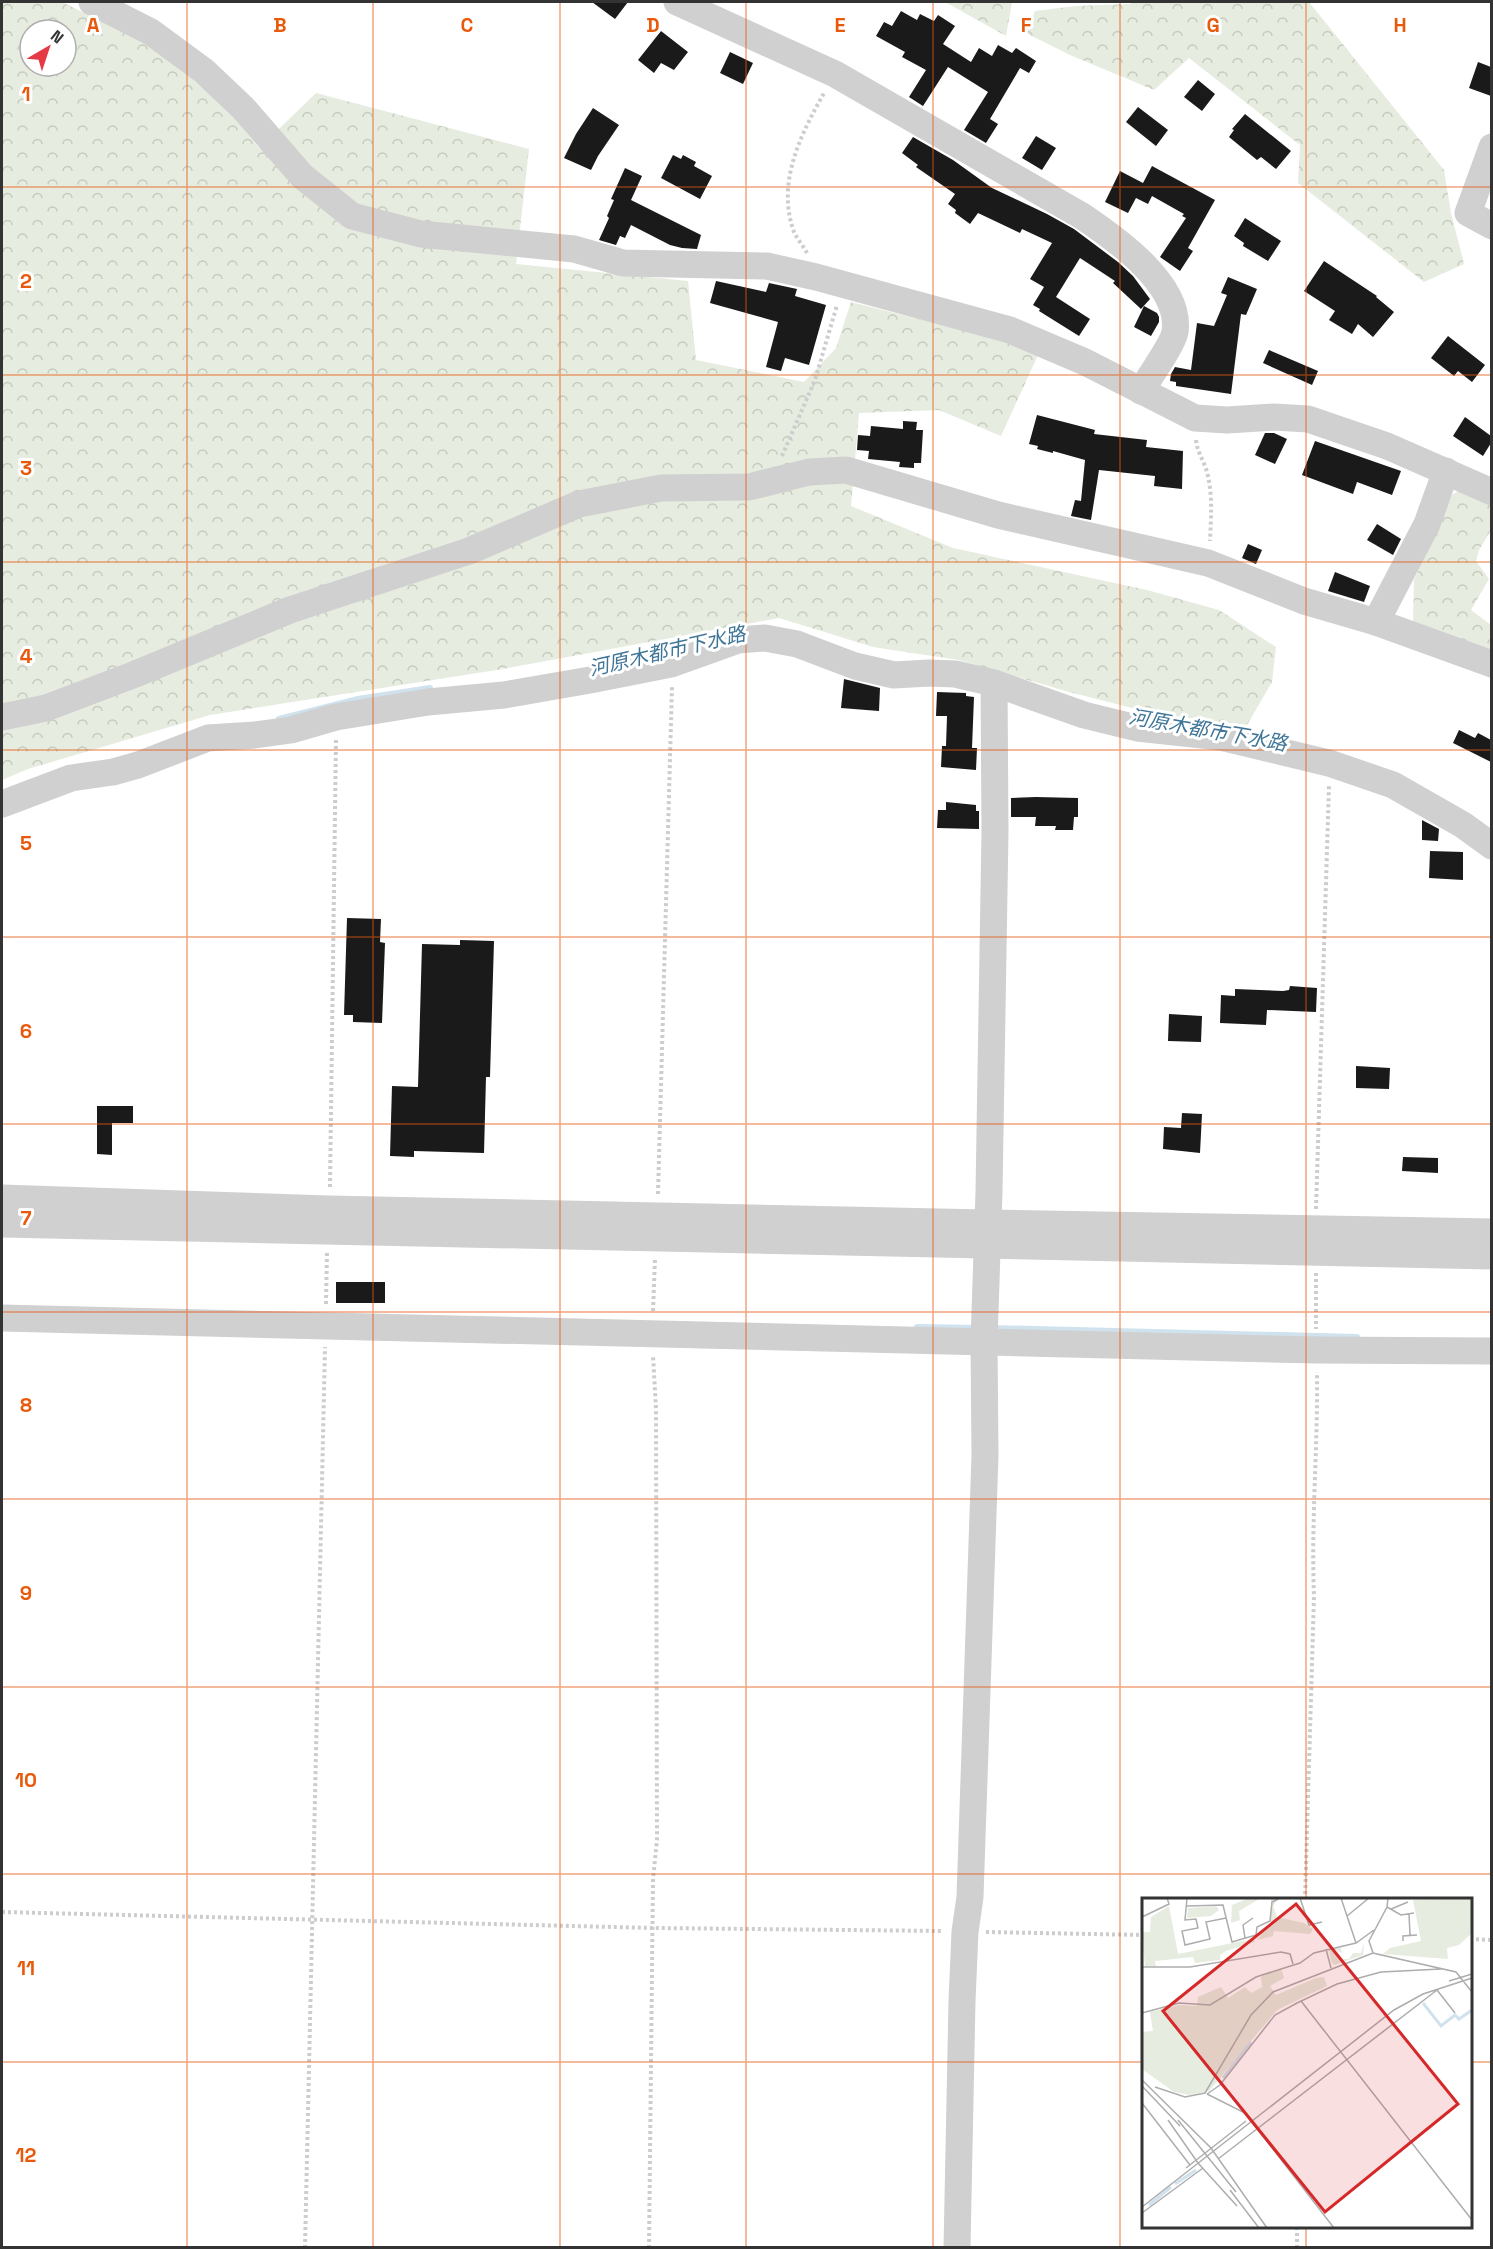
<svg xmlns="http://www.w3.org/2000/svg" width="1493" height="2249" viewBox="0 0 1493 2249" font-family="'Space Grotesk','Noto Sans JP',sans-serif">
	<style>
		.forest { fill: url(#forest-crowns); fill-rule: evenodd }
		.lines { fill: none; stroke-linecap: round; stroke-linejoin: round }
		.stream { stroke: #cfe2ee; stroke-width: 6 }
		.building { fill: #1a1a1a }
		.path { stroke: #cdcdcd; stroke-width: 4; stroke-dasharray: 3 3; stroke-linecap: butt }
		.minor { stroke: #d0d0d0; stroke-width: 27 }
		.grid { fill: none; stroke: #e8590c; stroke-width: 1.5; stroke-opacity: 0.55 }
		.labels { text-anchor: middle; stroke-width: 6; stroke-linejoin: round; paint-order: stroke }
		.water-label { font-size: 20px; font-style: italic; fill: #3f7597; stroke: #fff }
		.inset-river { fill: none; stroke: #cfe2ee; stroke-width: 3 }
		.inset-road { fill: none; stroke: #adadad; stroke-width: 1.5 }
		.view { fill: #d62828; fill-opacity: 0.15; stroke: #d62828; stroke-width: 3 }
		.inset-edge { fill: none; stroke: #333; stroke-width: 3 }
		.grid-label { font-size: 20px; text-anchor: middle; font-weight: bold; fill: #e8590c; stroke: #fff; stroke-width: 6; stroke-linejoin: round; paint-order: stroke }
	</style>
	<defs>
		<pattern id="forest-crowns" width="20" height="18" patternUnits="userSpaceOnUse" patternTransform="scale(1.5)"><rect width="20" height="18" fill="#e6ecdf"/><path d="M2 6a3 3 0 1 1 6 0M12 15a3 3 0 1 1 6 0" fill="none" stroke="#c6cbc0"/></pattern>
	</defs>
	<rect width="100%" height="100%" fill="#fff"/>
	<g class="forest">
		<path d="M2 2H62L144 42 220 100 259 148 316 93 529 149 516 264 688 281 696 360 804 382 836 348 851 302 998 339 1038 355 1001 436 939 410 859 413 851 506 953 548 1147 590 1219 610 1276 647 1272 682 1247 725 1156 714 1069 692 959 660 873 647 779 618 503 669 210 715 28 769 2 780ZM30 30H66V66H30Z"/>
		<polygon points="925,2 1012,2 1006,36 947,3"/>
		<polygon points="1132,2 1309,2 1444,170 1451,213 1464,264 1424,282 1298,183 1300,145 1189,58 1154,90 1070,55 1026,33 1035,11 1076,6 1130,4"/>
		<polygon points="1460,490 1491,504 1491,530 1479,550 1476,561 1489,579 1471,610 1491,625 1491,652 1413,622 1414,580 1452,495"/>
	</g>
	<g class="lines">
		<g class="stream">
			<polyline points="279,719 358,699 430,688"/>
			<polyline points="917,1327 979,1328"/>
			<polyline points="992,1328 1357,1337"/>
		</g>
	</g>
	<g class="building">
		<polygon points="592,2 628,2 615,19"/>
		<polygon points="901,11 917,20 920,14 934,21 938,15 955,26 943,44 971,62 979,48 992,56 998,45 1012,53 1016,48 1036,61 1029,73 1020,68 990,119 998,124 986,143 964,130 988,92 948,67 923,106 909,97 926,70 902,57 905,52 876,36 884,22 892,26"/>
		<polygon points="661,31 688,52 674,70 661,63 654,73 638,60"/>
		<polygon points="730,52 753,63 743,84 720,73"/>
		<polygon points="1478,62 1491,67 1491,96 1469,88"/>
		<polygon points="1198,80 1215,94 1202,111 1184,97"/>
		<polygon points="1138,107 1168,130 1156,146 1126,122"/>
		<polygon points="593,108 619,125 598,156 591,170 564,158 576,134"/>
		<polygon points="1245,114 1291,151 1276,169 1261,157 1257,160 1229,137 1234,130 1232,129"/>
		<polygon points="1036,136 1056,148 1042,170 1022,158"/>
		<polygon points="913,137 953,160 992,188 1047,214 1074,229 1118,262 1133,276 1150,299 1141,309 1113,283 1115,281 1080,258 1056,297 1090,319 1079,336 1039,311 1040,309 1033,305 1044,287 1030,279 1052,243 1022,229 1020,233 978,213 970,224 955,213 956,210 948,204 955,194 916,167 918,165 902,153"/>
		<polygon points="673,155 681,159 683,155 696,162 694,166 712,176 700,199 661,178"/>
		<polygon points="1152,166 1215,200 1188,248 1193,251 1180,271 1160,257 1186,218 1182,216 1184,214 1152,196 1148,204 1136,198 1128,213 1105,202 1120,171 1143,183"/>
		<polygon points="625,168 642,176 631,200 701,235 697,249 682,248 670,245 631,225 625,238 620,236 616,245 599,240 609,218 607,216 614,200 611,199"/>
		<polygon points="1245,218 1281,241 1268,261 1243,246 1244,243 1234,236"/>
		<polygon points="1324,261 1377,296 1376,297 1394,312 1373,337 1358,324 1352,334 1329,320 1335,311 1304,291"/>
		<polygon points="1228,277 1257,289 1246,315 1241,314 1231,394 1176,386 1176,382 1170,381 1171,374 1175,367 1191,370 1197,323 1214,326 1227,295 1221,293"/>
		<polygon points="716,281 766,292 769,283 797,289 795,296 826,305 809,365 785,358 781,371 766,367 778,322 710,303"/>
		<polygon points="1144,306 1157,313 1159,317 1159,322 1151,336 1134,327"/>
		<polygon points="1448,336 1485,365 1472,382 1458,371 1454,376 1431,358"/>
		<polygon points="1269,350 1318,371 1312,385 1263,363"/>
		<polygon points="1037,415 1095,430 1094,434 1147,440 1146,447 1183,451 1182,489 1154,486 1155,476 1099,470 1091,520 1071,516 1075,500 1081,501 1085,460 1053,451 1053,453 1037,449 1038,446 1029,444"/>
		<polygon points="1465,417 1491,436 1491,443 1483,456 1453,436"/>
		<polygon points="903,421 917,422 916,430 923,430 921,463 914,463 914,468 899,467 900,462 868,459 869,451 857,450 858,435 870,436 871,426 903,429"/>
		<polygon points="1265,433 1274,433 1287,439 1275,464 1255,455"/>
		<polygon points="1315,441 1401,471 1392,495 1357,482 1353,494 1302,475"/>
		<polygon points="1377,524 1401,539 1393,555 1367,540"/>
		<polygon points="1248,544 1262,550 1256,564 1242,558"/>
		<polygon points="1335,572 1370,586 1364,602 1328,591"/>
		<polygon points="844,679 880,688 879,711 841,708"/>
		<polygon points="937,692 966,693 966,696 974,697 972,748 977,748 976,770 941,767 942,746 946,746 947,716 936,716"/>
		<polygon points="1459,730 1475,738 1478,733 1491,740 1491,762 1453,743"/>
		<polygon points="1036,797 1078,798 1078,817 1074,817 1073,830 1055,830 1056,826 1035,826 1036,817 1011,817 1011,798"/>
		<polygon points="946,802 976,805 976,811 979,811 979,829 937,828 938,810 946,810"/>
		<polygon points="1422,820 1439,829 1438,841 1422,840"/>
		<polygon points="1430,851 1463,852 1463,880 1429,878"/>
		<polygon points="347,918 381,919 380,942 385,943 382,1023 353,1022 353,1015 344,1015"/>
		<polygon points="460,940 494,941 490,1077 486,1077 484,1153 414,1151 414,1157 390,1156 392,1086 418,1087 422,944 460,945"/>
		<polygon points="1290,986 1317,988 1316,1012 1267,1010 1266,1025 1220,1023 1221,995 1235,996 1235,989 1283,991 1289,990"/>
		<polygon points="1169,1014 1202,1016 1201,1042 1168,1041"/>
		<polygon points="1356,1066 1390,1068 1389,1089 1356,1088"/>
		<polygon points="97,1106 133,1106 133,1123 112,1123 112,1155 97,1154"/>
		<polygon points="1182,1113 1202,1114 1200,1153 1163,1149 1164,1127 1181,1128"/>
		<polygon points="1403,1157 1438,1158 1438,1173 1402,1171"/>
		<rect x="336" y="1282" width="49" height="21"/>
	</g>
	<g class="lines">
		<g class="path">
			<path d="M807 253C803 245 795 237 793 229 777 181 801 134 824 93"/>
			<path d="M1196 440C1197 452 1204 461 1207 472 1213 495 1211 517 1210 541"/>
			<polyline points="782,456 815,380 837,305"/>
			<polyline points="330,1187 336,738"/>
			<polyline points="658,1194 672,686"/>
			<polyline points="1316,1209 1329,785"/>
			<polyline points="1316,1273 1316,1329"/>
			<polyline points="326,1304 327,1251"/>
			<polyline points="653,1311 655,1259"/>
			<path d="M1305 1900 1314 1596C1311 1521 1318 1447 1317 1372"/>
			<polyline points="2,1912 654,1928 943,1931"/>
			<polyline points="986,1932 1144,1935"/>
			<polyline points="1470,1939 1492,1940"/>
			<polyline points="305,2248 325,1347"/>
			<polyline points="649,2248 653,1879 657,1840 656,1409 653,1355"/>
			<polyline points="1297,2248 1297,2226"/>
		</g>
		<g class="minor">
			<polyline points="92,2 151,32 204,71 243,108 302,176 352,216 421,234 574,249 623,263 767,266 816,277 1010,330 1085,362 1195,418 1227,420 1274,417 1308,419 1387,446 1492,492"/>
			<path d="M677 2 835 74 1082 216C1116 239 1182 285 1175 332 1173 344 1148 379 1141 391"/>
			<polyline points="1492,147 1468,213 1492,226"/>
			<polyline points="1376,622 1427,524 1446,471"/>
			<polyline points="2,717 46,708 133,675 290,610 469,551 579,504 661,488 749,487 809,472 846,470 998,515 1208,563 1304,601 1376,622 1492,664"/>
			<polyline points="2,804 71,778 113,772 138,765 208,738 255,735 291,730 336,717 428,702 504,695 590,680 671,664 738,640 765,638 797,644 855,666 894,675 929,673 955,674 994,683 1084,715 1137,728 1221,737 1329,763 1393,785 1463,825 1492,846"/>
			<polyline points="2,1198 328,1209 987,1223 1492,1232"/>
			<polyline points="2,1224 1492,1256"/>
			<polyline points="2,1318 1316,1350 1492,1351"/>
			<polyline points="957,2248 962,2001 965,1932 970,1897 985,1455 984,1342 989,1192 995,831 994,683"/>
		</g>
	</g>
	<path class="grid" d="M187 2V2248M373 2V2248M560 2V2248M746 2V2248M933 2V2248M1120 2V2248M1306 2V1900M2 187H1492M2 375H1492M2 562H1492M2 750H1492M2 937H1492M2 1124H1492M2 1312H1492M2 1499H1492M2 1687H1492M2 1874H1492M2 2062H1144M1470 2062H1492M1306 2226V2248"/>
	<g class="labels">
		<g class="water-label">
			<text transform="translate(667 651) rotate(-13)" y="7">河原木都市下水路</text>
			<text transform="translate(1208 730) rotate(10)" y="7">河原木都市下水路</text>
		</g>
	</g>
	<g transform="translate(1142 1898)">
		<rect width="330" height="330" fill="#fff"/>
		<path d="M107 0H137L131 8 135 19 162 25 171 31 168 36 132 33 131 38 115 42 129 24V1H117L97 13 98 22 89 25 90 7ZM330 0V35L317 47 305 50 306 61 241 56 248 50 279 43 271 2ZM27 8 36 56 111 41 113 44 84 53 78 57V62L53 65 51 59 13 63 14 68 3 69 0 34H8L9 19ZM74 8 77 12 69 18 45 20 46 10ZM222 44 221 57 192 67 189 63 187 52 199 49 200 55 192 52 196 61H207L211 55H219ZM139 70 142 80 128 88 134 97 174 80 182 79 185 88 135 112 67 193 47 197 32 194 0 171V134L11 133 8 114 37 107 55 108 56 99 79 89 86 100 103 89 109 95 120 89 119 79Z" fill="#e6ecdf"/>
		<path class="inset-river" d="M281 105 299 128 313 117 317 121 330 112M81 180 109 144M33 286 54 272M7 307 29 289"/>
		<path class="inset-road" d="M45 0 43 22 54 21 56 30 40 33 43 47 68 41 64 24 84 20M158 0 167 27 180 24M199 0 214 45M246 0 245 9 227 43 231 55 314 74 330 94M45 8 81 7 90 44 114 37 115 29 128 23 130 4 138 0M245 9 259 17 272 15M249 11 266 4M267 16 268 37M205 18 227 0M0 19 27 6 25 0M103 40 101 27 111 20M261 43V38L275 37M184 51 189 70M0 69H48L139 54 148 56 151 66M307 83 330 76M295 92 313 115M159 103 330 322M0 115 37 105 68 107 114 79 158 65 172 55 214 45 232 32M0 182 69 250 125 330M0 188 38 228M13 189 43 199 63 195 109 117 131 94 231 55M65 196 78 187 133 117 155 105 195 86 239 74 299 71M65 196 103 215 192 330M0 205 48 267M26 222 56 265 95 308M36 222 94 294M76 261 295 92M44 270 104 223M88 292 117 330M0 309 252 112 281 96 330 80M0 315 61 270"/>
		<path class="view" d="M154 6 316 206 183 314 21 113Z"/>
		<rect width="330" height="330" class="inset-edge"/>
	</g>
	<g class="grid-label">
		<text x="93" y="32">A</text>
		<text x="280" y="32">B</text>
		<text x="467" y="32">C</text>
		<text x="653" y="32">D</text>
		<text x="840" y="32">E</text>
		<text x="1026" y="32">F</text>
		<text x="1213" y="32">G</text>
		<text x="1400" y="32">H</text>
		<text x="26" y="101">1</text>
		<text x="26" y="288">2</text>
		<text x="26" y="475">3</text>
		<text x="26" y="663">4</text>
		<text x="26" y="850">5</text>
		<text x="26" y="1038">6</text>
		<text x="26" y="1225">7</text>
		<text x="26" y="1412">8</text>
		<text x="26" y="1600">9</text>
		<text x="26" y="1787">10</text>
		<text x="26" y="1975">11</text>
		<text x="26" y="2162">12</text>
	</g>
	<rect width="1493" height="2249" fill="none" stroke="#333333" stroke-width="6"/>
	<g transform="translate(48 48) rotate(39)"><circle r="28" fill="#ffffff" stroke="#adadad" stroke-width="1.5"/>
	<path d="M0-4.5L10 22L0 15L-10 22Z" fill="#e63946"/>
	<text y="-9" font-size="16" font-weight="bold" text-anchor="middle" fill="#333333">N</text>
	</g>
</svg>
